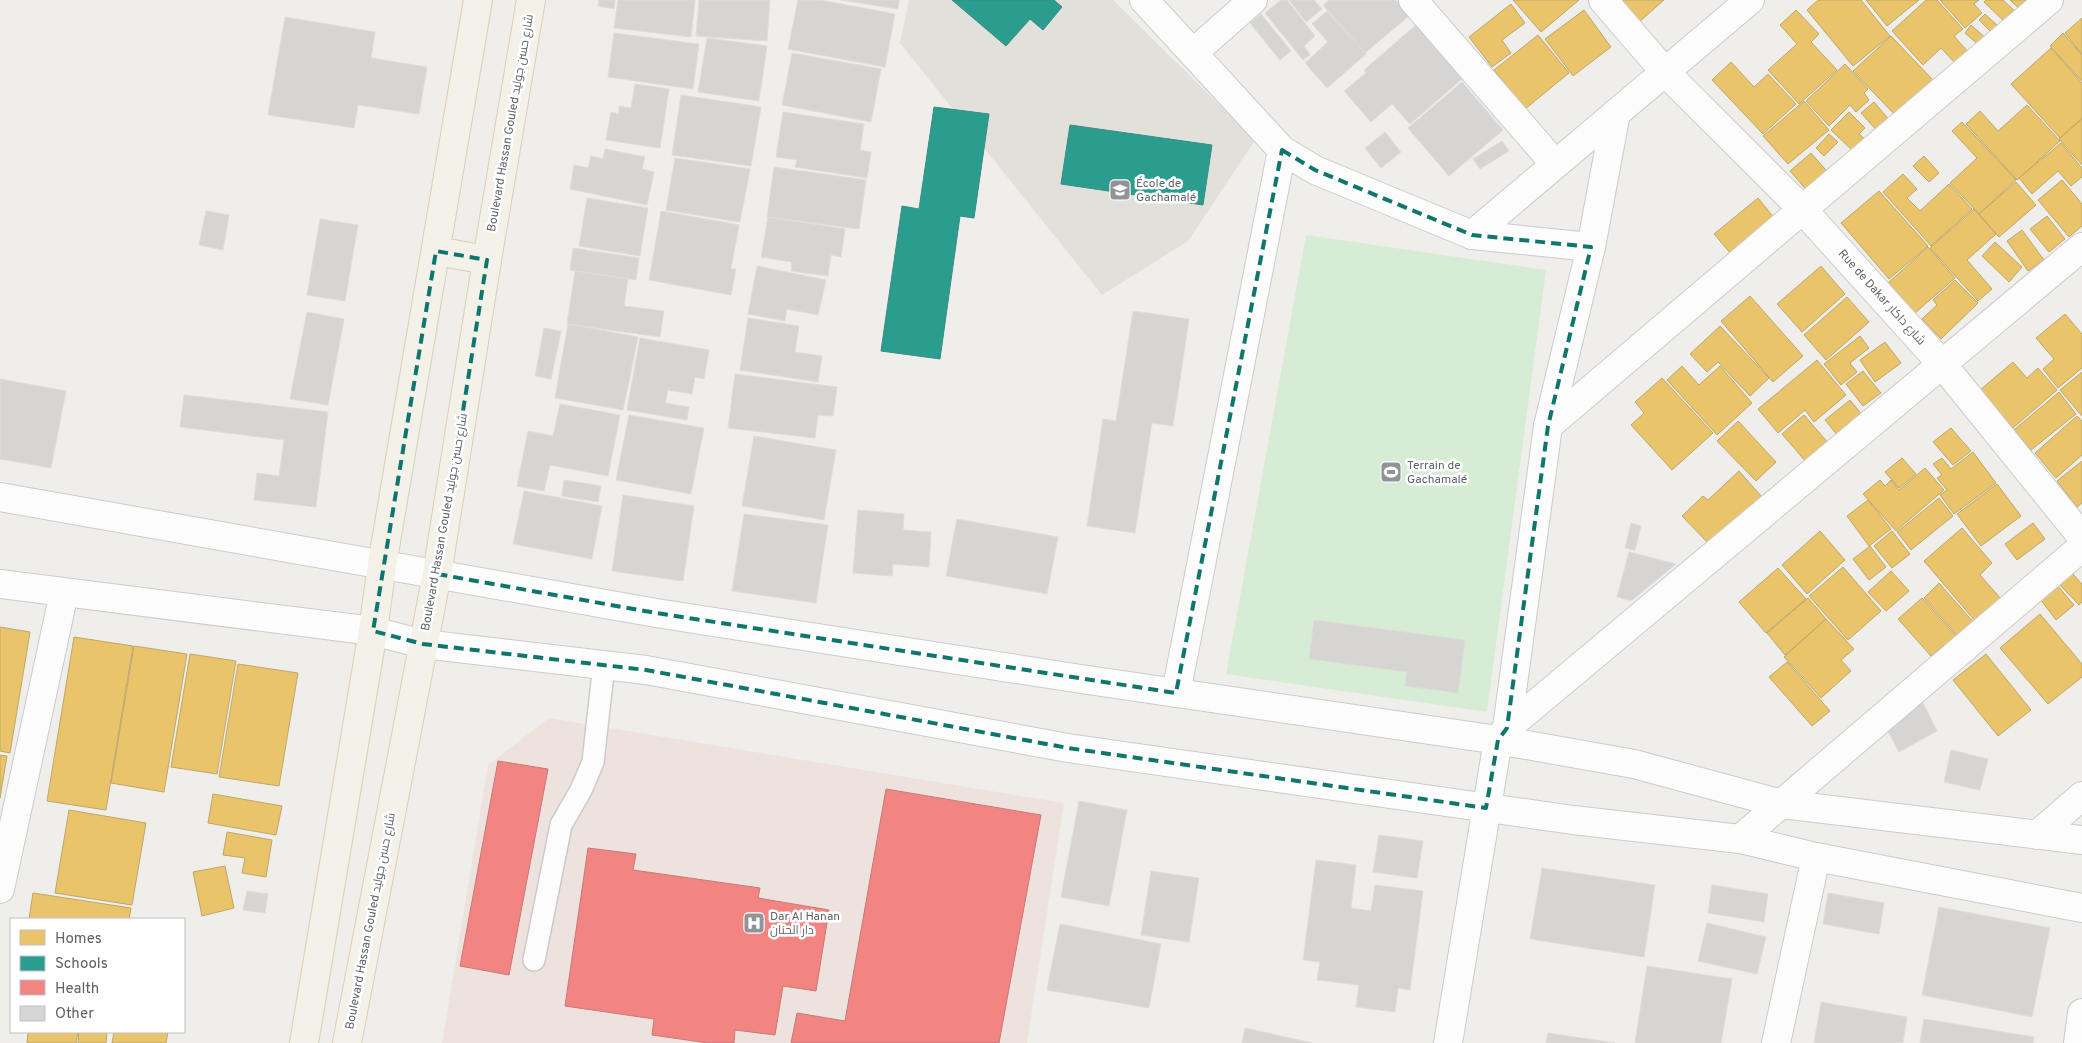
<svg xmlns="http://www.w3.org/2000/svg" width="2082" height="1043" viewBox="0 0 2082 1043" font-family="Overpass,Cairo,sans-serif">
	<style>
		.education { fill: #e2e0da }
		.medical { fill: #eee2df }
		.green { fill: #d7ecd4 }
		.homes { fill: #e9c46a; stroke: #bfa76a }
		.schools { fill: #2a9d8f; stroke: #3a8c84 }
		.health { fill: #f28482; stroke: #c67a7a }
		.building { fill: #d6d5d3; stroke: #deddd9 }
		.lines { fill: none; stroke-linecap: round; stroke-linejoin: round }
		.service-casing { stroke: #cbcbcb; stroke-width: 24 }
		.minor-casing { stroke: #cbcbcb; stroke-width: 30 }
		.secondary-casing { stroke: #cbcbcb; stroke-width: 30 }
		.primary-casing { stroke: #d9cfb6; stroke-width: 30 }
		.service { stroke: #fdfcfc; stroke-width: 21 }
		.minor { stroke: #fdfcfc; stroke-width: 28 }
		.secondary { stroke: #fdfcfc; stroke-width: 28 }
		.primary { stroke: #f4f1e9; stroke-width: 28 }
		.marked { fill: none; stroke: #0f766e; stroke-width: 4; stroke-dasharray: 10 6; stroke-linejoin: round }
		.labels { text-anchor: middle; stroke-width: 5; stroke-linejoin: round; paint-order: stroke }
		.street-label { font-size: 12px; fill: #5e6369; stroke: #fff }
		.poi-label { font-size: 12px; fill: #5e6369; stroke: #fff; text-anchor: start }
	</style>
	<rect width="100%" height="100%" fill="#efeeea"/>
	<polygon class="education" points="909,0 1113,0 1255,140 1188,241 1102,295 900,43"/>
	<polygon class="medical" points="549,718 1064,803 1027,1043 442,1043 488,765"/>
	<polygon class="green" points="1306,235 1546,270 1487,712 1226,674"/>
	<g class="homes">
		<polygon points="1513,0 1579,0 1541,32"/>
		<polygon points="1617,0 1664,0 1638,23"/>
		<polygon points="1818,0 1861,0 1890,36 1853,66 1807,10"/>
		<polygon points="1866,0 1919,0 1887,26"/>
		<polygon points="1926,0 1937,0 1963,29 1954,36 1969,53 1957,65 1941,48 1923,65 1892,31"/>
		<polygon points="1940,0 1979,0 1974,4 1982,13 1965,28"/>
		<polygon points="1986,0 2003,0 2019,15 2008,25 1984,2"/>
		<polygon points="2010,0 2034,0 2023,12"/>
		<polygon points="1511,4 1525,23 1502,40 1511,53 1492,67 1469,37"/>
		<polygon points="1584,10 1611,47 1573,76 1545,39"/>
		<polygon points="1796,10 1819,34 1811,42 1837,70 1799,104 1768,70 1797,44 1780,25"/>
		<polygon points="1985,14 1997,25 1991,32 1979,20"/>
		<polygon points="2082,18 2082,54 2065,33"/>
		<polygon points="1971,25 1988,40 1981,47 1965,33"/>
		<polygon points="2063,33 2082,55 2082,81 2050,46"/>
		<polygon points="1538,35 1569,73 1525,109 1494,70"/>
		<polygon points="1891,36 1934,81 1896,116 1853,71"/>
		<polygon points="2051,48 2082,83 2082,118 2060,138 2011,84"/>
		<polygon points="1731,62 1754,87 1768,74 1796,104 1763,134 1712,80"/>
		<polygon points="1845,64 1868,89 1864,93 1869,100 1856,112 1850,105 1829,126 1806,101"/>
		<polygon points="1804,101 1829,130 1788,164 1763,136"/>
		<polygon points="1874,102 1891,122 1879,133 1861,113"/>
		<polygon points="2027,105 2060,141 2017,180 1966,124 1980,111 1998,131"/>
		<polygon points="1849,112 1865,128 1859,134 1866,140 1854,152 1831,130"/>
		<polygon points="2082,119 2082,165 2059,139"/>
		<polygon points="1962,122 2016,180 1979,214 1950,183 1977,158 1952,131"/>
		<polygon points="1829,134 1838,142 1824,156 1816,148"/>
		<polygon points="2061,143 2082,168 2082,177 2071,186 2058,171 2032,194 2019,178"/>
		<polygon points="1811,153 1831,176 1809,193 1790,171"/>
		<polygon points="1924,156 1939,173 1929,182 1913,166"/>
		<polygon points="1903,174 1917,189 1907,198 1920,211 1949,184 1972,209 1931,246 1883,192"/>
		<polygon points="2062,180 2082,204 2082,226 2069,237 2038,200"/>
		<polygon points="2016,182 2036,205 1999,237 1979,214"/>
		<polygon points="1879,191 1928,246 1889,279 1841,223"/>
		<polygon points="1758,198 1780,225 1737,261 1714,234"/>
		<polygon points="1974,209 1996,234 1967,260 1992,289 1978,301 1930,248"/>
		<polygon points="2047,216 2065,239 2049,252 2030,229"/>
		<polygon points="2022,230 2044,260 2028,271 2007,241"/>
		<polygon points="1995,242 2022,267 2009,282 1982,256"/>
		<polygon points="1928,247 1955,278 1915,313 1888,283"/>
		<polygon points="1821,266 1845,294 1802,332 1777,304"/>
		<polygon points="1955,280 1978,303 1941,339 1922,319 1937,305 1933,300"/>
		<polygon points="1750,296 1803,356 1773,382 1721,321"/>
		<polygon points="1847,297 1869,322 1826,360 1804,335"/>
		<polygon points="2065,314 2082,334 2082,368 2058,388 2043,369 2054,359 2036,338"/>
		<polygon points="1720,326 1769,378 1750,396 1718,362 1707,372 1690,354"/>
		<polygon points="1860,336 1869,348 1850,363 1857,372 1841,385 1824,364"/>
		<polygon points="1885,342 1901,363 1875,382 1860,360"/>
		<polygon points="1817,360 1846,395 1814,422 1805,410 1778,433 1758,409"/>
		<polygon points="2013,362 2027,378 2038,368 2057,390 2013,428 1980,390"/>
		<polygon points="1682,366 1699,385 1720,366 1752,403 1717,435 1667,380"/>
		<polygon points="1863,371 1881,393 1863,406 1846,384"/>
		<polygon points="2082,372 2082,416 2060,390"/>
		<polygon points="1662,378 1713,433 1672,470 1631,425 1644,413 1635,402"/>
		<polygon points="2059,392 2076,414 2031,450 2014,430"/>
		<polygon points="1850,400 1863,416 1838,436 1825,420"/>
		<polygon points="1804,415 1829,444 1807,463 1782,434"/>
		<polygon points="2077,416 2082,421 2082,455 2056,478 2035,453"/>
		<polygon points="1738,421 1776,462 1756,481 1717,441"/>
		<polygon points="1951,428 1971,451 1953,465 1933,442"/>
		<polygon points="1973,452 1996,483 1954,514 1940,495 1947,490 1937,478 1942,475 1933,464 1942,458 1951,469"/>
		<polygon points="1902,458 1916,474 1899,488 1885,472"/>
		<polygon points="2082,461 2082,503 2077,507 2057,481"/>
		<polygon points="1925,468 1944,490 1896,531 1863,494 1880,480 1885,486 1891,480 1899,490"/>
		<polygon points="1739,471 1762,497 1710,545 1682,516 1703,496 1708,500"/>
		<polygon points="1997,484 2021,516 1981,546 1957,514"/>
		<polygon points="1939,498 1953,516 1911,550 1897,532"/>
		<polygon points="1868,500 1891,529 1869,546 1847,516"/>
		<polygon points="2033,523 2045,539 2017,560 2005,544"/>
		<polygon points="1962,528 1992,563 1980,575 2002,600 1976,622 1924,561"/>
		<polygon points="1820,531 1845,560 1807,594 1782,565"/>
		<polygon points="1892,531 1910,554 1892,568 1874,546"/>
		<polygon points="1870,546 1886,567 1869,580 1853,559"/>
		<polygon points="1843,567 1881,611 1848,640 1809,596"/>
		<polygon points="1778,568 1806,599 1766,633 1739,602"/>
		<polygon points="1891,571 1909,591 1886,611 1868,592"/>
		<polygon points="2072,573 2082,584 2082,602 2079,605 2059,584"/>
		<polygon points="1939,583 1975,624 1959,637 1924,598"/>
		<polygon points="2057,585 2074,605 2056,620 2040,599"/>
		<polygon points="1808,598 1826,619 1785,655 1767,633"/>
		<polygon points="1922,598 1961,641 1950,651 1944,645 1931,656 1898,619"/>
		<polygon points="2040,614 2082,664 2082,677 2048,704 2000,648"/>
		<polygon points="1826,619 1854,649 1841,660 1851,671 1821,698 1784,657"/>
		<polygon points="0,627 30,632 10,753 0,751"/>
		<polygon points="74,637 133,646 106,810 47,801"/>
		<polygon points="134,646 187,654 164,792 111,783"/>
		<polygon points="190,654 236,661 217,774 171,767"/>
		<polygon points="1986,654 2031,710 1998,736 1953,680"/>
		<polygon points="1787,662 1830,711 1812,726 1769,677"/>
		<polygon points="238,664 298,673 279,786 219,777"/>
		<polygon points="0,755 7,756 0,798"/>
		<polygon points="213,794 282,806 276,835 208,823"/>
		<polygon points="69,810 146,823 132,905 55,893"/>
		<polygon points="227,832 272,840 266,877 242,873 245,858 223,855"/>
		<polygon points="225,866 234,908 202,916 193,872"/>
		<polygon points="33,893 131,908 129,919 29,919"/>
		<polygon points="28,1032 78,1032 76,1043 27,1043"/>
		<polygon points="79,1032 107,1032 106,1043 78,1043"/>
		<polygon points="114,1032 168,1032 166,1043 112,1043"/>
	</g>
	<g class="schools">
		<polygon points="952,0 1054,0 1062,7 1043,30 1030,19 1006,46"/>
		<polygon points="934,107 989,114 974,218 960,216 940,359 881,351 902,206 919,209"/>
		<polygon points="1070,125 1212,145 1203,205 1061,184"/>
	</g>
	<g class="health">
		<polygon points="498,761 548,769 509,975 460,966"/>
		<polygon points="886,789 1041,815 999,1043 791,1043 797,1013 845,1021"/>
		<polygon points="588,848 636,854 633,870 760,888 758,898 829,910 816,991 783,986 775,1035 735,1030 734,1043 708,1043 652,1035 654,1019 565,1006"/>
	</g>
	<g class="building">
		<polygon points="599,0 615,0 614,9 598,6"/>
		<polygon points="618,0 695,0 691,37 614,28"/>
		<polygon points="699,0 770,0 767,41 696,36"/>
		<polygon points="798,0 820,0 895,14 885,67 788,49"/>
		<polygon points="841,0 899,0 898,9"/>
		<polygon points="1281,0 1287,0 1315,36 1304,46 1310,55 1303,60 1265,13"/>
		<polygon points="1289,0 1314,0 1322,9 1306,22"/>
		<polygon points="1329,0 1396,0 1410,15 1365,53 1323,5"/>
		<polygon points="1327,11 1366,54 1327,88 1305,63 1328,42 1312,24"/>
		<polygon points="1261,14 1291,51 1280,60 1250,23"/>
		<polygon points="285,17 375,32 371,58 427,67 419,114 358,105 354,128 268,115"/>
		<polygon points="1416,25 1463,78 1410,124 1392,104 1371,122 1344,91 1366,73 1364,70"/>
		<polygon points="614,33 699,44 693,89 608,77"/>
		<polygon points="707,38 767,46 759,101 698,92"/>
		<polygon points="792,53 881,69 871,122 782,105"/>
		<polygon points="1462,82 1503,130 1449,176 1408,128"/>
		<polygon points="635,84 669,89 660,148 606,140 611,112 619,114 619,106 631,108"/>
		<polygon points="681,95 761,107 751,166 672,155"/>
		<polygon points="783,112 864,124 860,150 871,152 867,178 795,167 797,160 776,157"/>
		<polygon points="1385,132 1401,152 1381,168 1365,148"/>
		<polygon points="1502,141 1509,151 1480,169 1473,159"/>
		<polygon points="605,149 645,157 642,169 654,172 647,205 570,189 574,165 588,168 591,156 603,159"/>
		<polygon points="675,158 750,169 740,222 666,210"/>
		<polygon points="774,167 866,180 859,229 767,217"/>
		<polygon points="587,198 648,208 640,256 579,246"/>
		<polygon points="206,211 229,215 223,250 199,245"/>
		<polygon points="661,211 739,225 731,269 736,269 731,295 649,280"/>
		<polygon points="768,217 845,229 841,257 831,255 828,276 791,271 792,262 761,257"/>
		<polygon points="320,219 358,225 345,301 307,295"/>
		<polygon points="573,248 639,258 636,280 570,270"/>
		<polygon points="757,266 826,280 818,315 787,309 785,321 748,314"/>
		<polygon points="575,271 628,279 624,306 664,311 660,337 567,324"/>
		<polygon points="1133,311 1189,319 1173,426 1152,423 1135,533 1087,526 1103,419 1116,421"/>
		<polygon points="307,312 344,319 328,405 290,399"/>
		<polygon points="748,318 799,326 795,352 822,356 818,382 740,370"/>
		<polygon points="568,324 638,337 623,410 555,398"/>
		<polygon points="544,328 561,331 551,379 535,376"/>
		<polygon points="640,338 709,350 704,379 695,377 692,394 668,390 665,403 689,407 687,420 627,410"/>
		<polygon points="735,374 837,387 833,416 818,415 815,438 728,428"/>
		<polygon points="0,379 66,391 51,468 0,459"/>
		<polygon points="184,395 328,412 316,507 254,500 257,473 279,476 284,440 180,427"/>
		<polygon points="560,404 620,415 608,476 550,465 544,491 517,486 528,431 553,436"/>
		<polygon points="629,415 704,428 691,494 616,480"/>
		<polygon points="754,436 836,450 824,520 742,506"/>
		<polygon points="564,480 601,486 598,502 562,496"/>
		<polygon points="524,491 602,506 592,559 513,544"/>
		<polygon points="623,495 694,506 683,581 612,571"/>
		<polygon points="858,510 904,514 903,530 931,532 929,567 893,564 892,576 853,573"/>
		<polygon points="744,514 828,525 816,603 732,591"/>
		<polygon points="957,519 1058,537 1047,594 946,576"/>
		<polygon points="1631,523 1641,526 1635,550 1625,548"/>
		<polygon points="1629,552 1676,564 1631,601 1617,597"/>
		<polygon points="1314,620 1465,640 1458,693 1405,686 1407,672 1309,659"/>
		<polygon points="1923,703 1937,731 1899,752 1884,724"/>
		<polygon points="1951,750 1988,759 1980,790 1944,782"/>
		<polygon points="1079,801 1127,810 1109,906 1061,897"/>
		<polygon points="1379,835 1423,841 1417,878 1373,872"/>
		<polygon points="1316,860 1356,865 1351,908 1371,911 1375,885 1423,891 1410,990 1398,988 1395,1012 1356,1007 1359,985 1317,980 1320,962 1303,960"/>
		<polygon points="1542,868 1655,885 1644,957 1530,939"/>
		<polygon points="1151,871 1199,878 1189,942 1141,935"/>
		<polygon points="1712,885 1768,894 1764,922 1708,913"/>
		<polygon points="247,891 268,894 265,913 243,910"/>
		<polygon points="1828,893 1884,903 1879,934 1823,924"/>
		<polygon points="1939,907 2050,928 2032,1017 1922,995"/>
		<polygon points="1707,923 1766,937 1757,974 1698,961"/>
		<polygon points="1060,924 1161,944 1149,1008 1047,990"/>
		<polygon points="1647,966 1732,979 1721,1043 1635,1043"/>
		<polygon points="1821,1002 1907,1017 1903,1043 1814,1043"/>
		<polygon points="1924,1019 2034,1037 2033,1043 1920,1043"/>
		<polygon points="1245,1028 1312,1043 1242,1043"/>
		<polygon points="1548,1033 1615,1043 1546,1043"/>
	</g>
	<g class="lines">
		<g class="service-casing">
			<polyline id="service" points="534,960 561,825 581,790 593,762 604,664"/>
		</g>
		<g class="minor-casing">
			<g id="minor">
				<polyline points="1144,0 1282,150 1315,170 1472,235 1591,247"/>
				<polyline points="1413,0 1555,164"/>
				<polyline points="1603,0 1665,72 1802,209 1942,364 2082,537"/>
				<polyline points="1193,53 1253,0"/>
				<polyline points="1472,235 1750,0"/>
				<polyline points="1548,426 2049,0"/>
				<polyline points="1176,693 1282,150"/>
				<polyline points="1507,728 2082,247"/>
				<polyline points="2037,835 2082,796"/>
				<polyline points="1740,839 2082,547"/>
				<polyline points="0,889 64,593"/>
				<polyline points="1448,1043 1498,740 1507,728 1548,426 1591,247 1616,113"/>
				<polyline points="1776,1043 1816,857"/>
				<polyline points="2078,1043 2082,1013"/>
			</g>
		</g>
		<g class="secondary-casing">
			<g id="secondary">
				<polyline points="0,497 656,613 1081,679 1498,740 1634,764 1782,804 2082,840"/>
				<polyline points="0,584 373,631 423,644 646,670 1068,748 1573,820 1740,839 1816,857 2082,908"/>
			</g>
		</g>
		<g class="primary-casing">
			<g id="primary">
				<polyline points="436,251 487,260"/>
				<polyline points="304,1043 373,631 382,565 478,0"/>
				<polyline points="347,1043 437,574 487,260 531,0"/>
			</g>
		</g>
		<use href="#service" class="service"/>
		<use href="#minor" class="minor"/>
		<use href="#secondary" class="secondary"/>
		<use href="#primary" class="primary"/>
	</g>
	<path class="marked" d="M1282 150 1315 170 1472 235 1591 247 1548 426 1507 728 1498 740 1486 808 1068 748 646 670 423 644 373 631 436 251 487 260 437 574 656 613 1176 693Z"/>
	<defs>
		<g id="school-square" transform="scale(1.125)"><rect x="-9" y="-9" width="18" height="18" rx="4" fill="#919496" stroke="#fff"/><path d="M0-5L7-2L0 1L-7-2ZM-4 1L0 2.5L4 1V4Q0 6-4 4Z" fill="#fff"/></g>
		<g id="stadium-square" transform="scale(1.125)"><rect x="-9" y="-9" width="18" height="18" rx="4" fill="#919496" stroke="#fff"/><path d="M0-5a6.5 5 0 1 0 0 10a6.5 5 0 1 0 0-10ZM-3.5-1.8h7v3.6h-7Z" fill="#fff"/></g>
		<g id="hospital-square" transform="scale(1.125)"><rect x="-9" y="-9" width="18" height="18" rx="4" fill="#919496" stroke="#fff"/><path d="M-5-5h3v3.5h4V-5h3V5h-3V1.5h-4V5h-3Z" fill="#fff"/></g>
	</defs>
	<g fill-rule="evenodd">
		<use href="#school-square" x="1120" y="190"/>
		<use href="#stadium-square" x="1391" y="472"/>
		<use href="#hospital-square" x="754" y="923"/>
	</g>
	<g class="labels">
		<g class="street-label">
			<text transform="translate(510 123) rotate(-80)" y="4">Boulevard Hassan Gouled شارع حسن جوليد</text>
			<text transform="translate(1882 297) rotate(48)" y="4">Rue de Dakar شارع داكار</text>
			<text transform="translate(444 522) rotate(-80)" y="4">Boulevard Hassan Gouled شارع حسن جوليد</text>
			<text transform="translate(370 921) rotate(-79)" y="4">Boulevard Hassan Gouled شارع حسن جوليد</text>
		</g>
		<g class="poi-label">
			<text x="1136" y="187">École de<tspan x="1136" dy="14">Gachamalé</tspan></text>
			<text x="1407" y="469">Terrain de<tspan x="1407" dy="14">Gachamalé</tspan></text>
			<text x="770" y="920">Dar Al Hanan<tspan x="770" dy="14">دار الحنان</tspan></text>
		</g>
	</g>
	<rect x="10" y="918" width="175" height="115" fill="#ffffff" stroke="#bfc1c3"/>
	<rect x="20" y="930" width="25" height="15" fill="#e9c46a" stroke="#bfc1c3"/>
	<text x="55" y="943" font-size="15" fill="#5e6369">Homes</text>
	<rect x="20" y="956" width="25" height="15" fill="#2a9d8f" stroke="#bfc1c3"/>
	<text x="55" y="968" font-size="15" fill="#5e6369">Schools</text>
	<rect x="20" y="980" width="25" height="15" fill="#f28482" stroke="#bfc1c3"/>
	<text x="55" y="993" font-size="15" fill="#5e6369">Health</text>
	<rect x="20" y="1006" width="25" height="15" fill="#d6d5d3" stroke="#bfc1c3"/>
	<text x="55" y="1018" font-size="15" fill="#5e6369">Other</text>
</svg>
